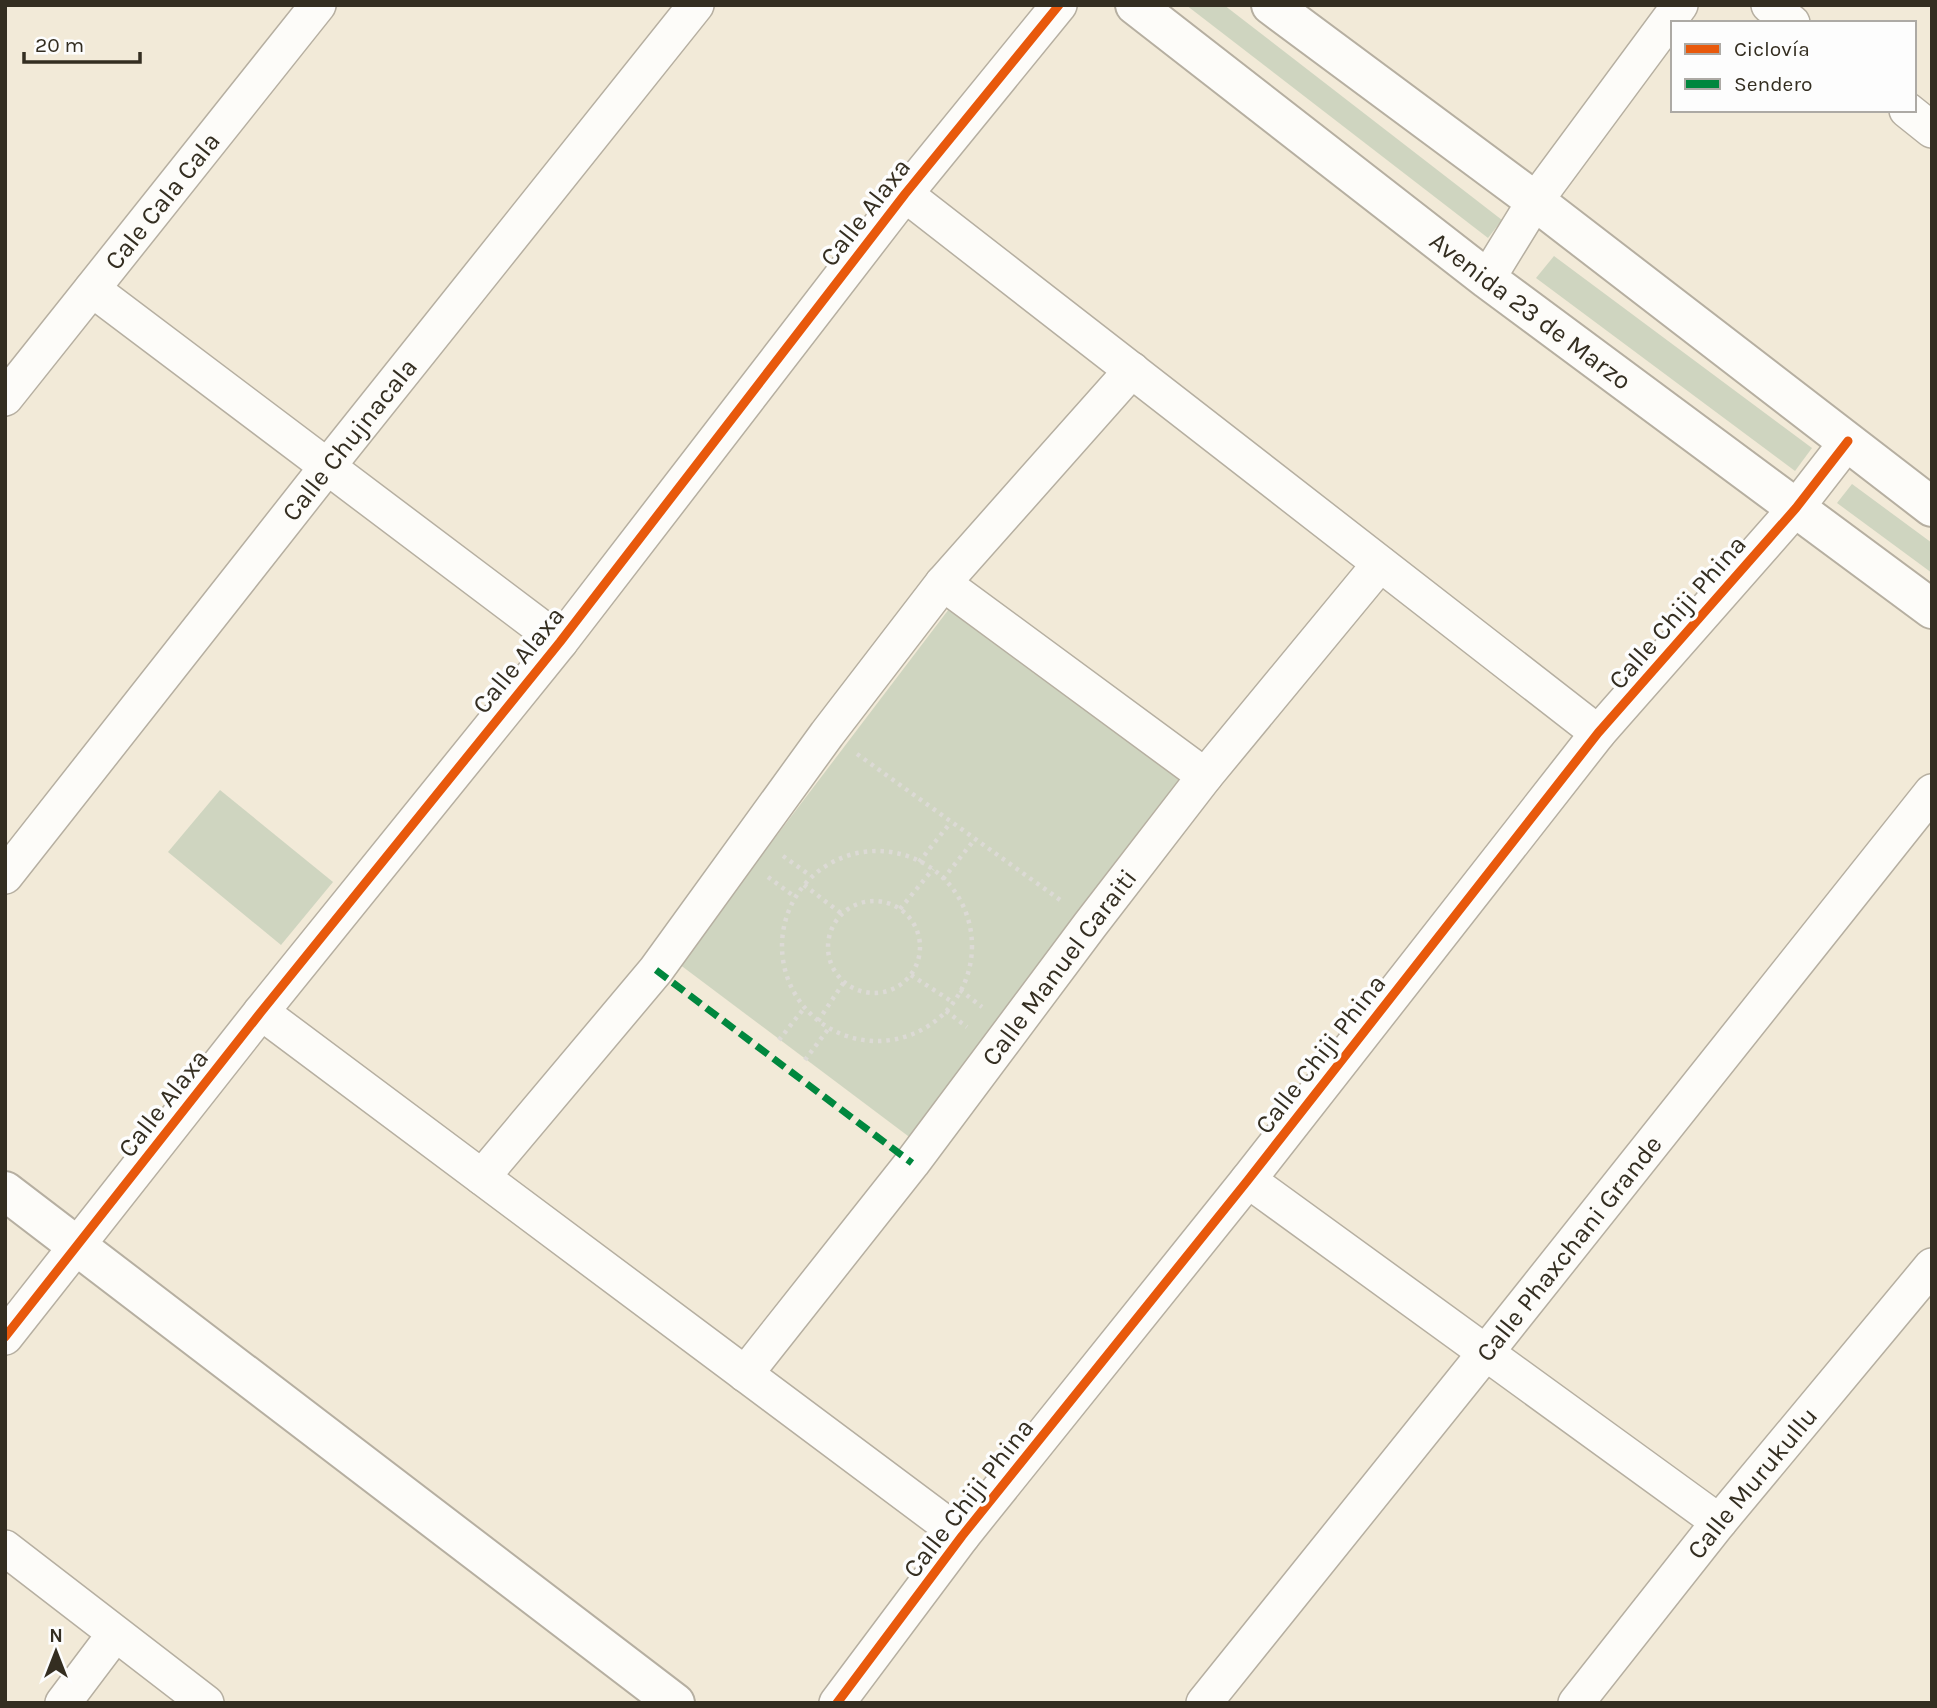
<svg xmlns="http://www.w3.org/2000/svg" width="1937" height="1708" viewBox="0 0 1937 1708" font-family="Karla,sans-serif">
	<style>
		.green { fill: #cfd5c0 }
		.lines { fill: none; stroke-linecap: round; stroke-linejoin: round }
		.street-casing { stroke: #b6afa1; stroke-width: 38 }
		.secondary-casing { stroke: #b6afa1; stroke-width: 42 }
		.path { stroke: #dcdad5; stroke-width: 4.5; stroke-dasharray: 3.5 5; stroke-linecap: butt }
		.street { stroke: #fdfcf9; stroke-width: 35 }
		.secondary { stroke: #fdfcf9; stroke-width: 38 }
		.quiet { stroke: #00873e; stroke-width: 7; stroke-dasharray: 14 7; stroke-linecap: butt }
		.cycleway-casing { stroke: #fdfdfd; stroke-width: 13 }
		.cycleway { stroke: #e8590c; stroke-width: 9 }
		.labels { text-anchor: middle; stroke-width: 7; stroke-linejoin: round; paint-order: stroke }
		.street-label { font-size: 26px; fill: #342e21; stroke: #fdfdfd }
	</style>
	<rect width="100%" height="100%" fill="#f2ead8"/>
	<g class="green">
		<polygon points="1186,5 1224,5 1502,220 1488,238"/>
		<polygon points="1554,256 1812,448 1795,471 1536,278"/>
		<polygon points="1852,484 1932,543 1932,573 1837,503"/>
		<polygon points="952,605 1185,781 912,1139 679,964"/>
		<polygon points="220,790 333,882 281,945 168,852"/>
	</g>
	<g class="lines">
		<g class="street-casing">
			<g id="street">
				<polyline points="1769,5 1792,23"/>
				<polyline points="1907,110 1932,130"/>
				<polyline points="905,194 1598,733"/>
				<polyline points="1487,279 1535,201 1680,5"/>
				<polyline points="92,289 560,642"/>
				<path id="s1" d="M5 398 318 5"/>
				<polyline points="943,583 1205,776"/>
				<path id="s2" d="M5 876 327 467 696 5"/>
				<polyline points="261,1012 962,1536"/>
				<polyline points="482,1177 656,970 827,734 943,583 1132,370"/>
				<polyline points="1248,1180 1719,1522"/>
				<polyline points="5,1337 261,1012 560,642 905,194 1059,5"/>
				<path id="s3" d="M745 1374 912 1163 1090 925 1205 776 1380 564"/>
				<polyline points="5,1548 206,1703"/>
				<polyline points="63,1703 115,1634"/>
				<polyline points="837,1703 962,1536 1248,1180 1598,733 1796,508 1848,441"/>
				<path id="s4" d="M1204 1703 1487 1351 1932 792"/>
				<path id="s5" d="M1576 1703 1719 1522 1932 1266"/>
			</g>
		</g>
		<g class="secondary-casing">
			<g id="secondary">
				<path id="s6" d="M1135 5 1487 279 1932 609"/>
				<polyline points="1271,5 1535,201 1932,507"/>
				<polyline points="5,1191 675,1703"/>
			</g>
		</g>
		<g class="path">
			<polyline points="857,754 1063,902"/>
			<circle cx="877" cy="946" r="95"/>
			<polyline points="783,856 811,876"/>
			<polyline points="919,862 951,822"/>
			<polyline points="768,877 795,897"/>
			<polyline points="943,879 975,839"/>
			<polyline points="804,885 842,914"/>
			<circle cx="874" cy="947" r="46"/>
			<polyline points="900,909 933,869"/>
			<polyline points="911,975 954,1003"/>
			<polyline points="960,990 982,1007"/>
			<polyline points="946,1011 967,1027"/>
			<polyline points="818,1021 844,982"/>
			<polyline points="779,1040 805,1007"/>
			<polyline points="805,1060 829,1028"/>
		</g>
		<use href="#street" class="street"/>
		<use href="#secondary" class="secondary"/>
		<polyline class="quiet" points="656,970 912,1163"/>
		<g class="cycleway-casing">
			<g id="cycleway">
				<polyline points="5,1337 261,1012 560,642 905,194 1059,5"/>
				<polyline points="837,1703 962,1536 1248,1180 1598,733 1796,508 1848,441"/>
			</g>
		</g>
		<use href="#cycleway" class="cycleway"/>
	</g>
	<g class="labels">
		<g class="street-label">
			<text dy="9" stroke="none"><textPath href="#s1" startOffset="252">Cale Cala Cala</textPath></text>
			<text transform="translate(865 212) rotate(-52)" y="9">Calle Alaxa</text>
			<text dy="9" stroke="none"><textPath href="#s6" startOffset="500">Avenida 23 de Marzo</textPath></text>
			<text dy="9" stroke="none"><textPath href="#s2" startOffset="556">Calle Chujnacala</textPath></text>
			<text transform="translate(1677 612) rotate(-49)" y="9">Calle Chiji Phina</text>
			<text transform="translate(518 660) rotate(-51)" y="9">Calle Alaxa</text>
			<text dy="9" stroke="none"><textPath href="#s3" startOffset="514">Calle Manuel Caraiti</textPath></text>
			<text transform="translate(1320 1054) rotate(-52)" y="9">Calle Chiji Phina</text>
			<text transform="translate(163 1103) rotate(-52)" y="9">Calle Alaxa</text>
			<text dy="9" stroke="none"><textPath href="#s4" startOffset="583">Calle Phaxchani Grande</textPath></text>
			<text dy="9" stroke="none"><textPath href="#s5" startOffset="282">Calle Murukullu</textPath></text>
			<text transform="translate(968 1498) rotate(-52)" y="9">Calle Chiji Phina</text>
		</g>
	</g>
	<rect width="1937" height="1708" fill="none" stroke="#342e21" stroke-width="14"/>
	<rect x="1671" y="21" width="245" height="91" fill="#fdfdfd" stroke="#adaaa5" stroke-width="2"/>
	<rect x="1685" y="44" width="35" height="10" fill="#e8590c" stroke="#adaaa5" stroke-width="2"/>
	<text x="1734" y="56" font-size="21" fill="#342e21">Ciclovía</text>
	<rect x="1685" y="79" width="35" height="10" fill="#00873e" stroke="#adaaa5" stroke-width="2"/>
	<text x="1734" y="91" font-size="21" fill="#342e21">Sendero</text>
	<g transform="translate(56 1652)" stroke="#fdfdfd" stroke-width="5" paint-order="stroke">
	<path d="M0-5L12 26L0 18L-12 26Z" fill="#342e21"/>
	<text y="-10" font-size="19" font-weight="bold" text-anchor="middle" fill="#342e21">N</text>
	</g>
	<path d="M24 52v10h116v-10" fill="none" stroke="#342e21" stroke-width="3.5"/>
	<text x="35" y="52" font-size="21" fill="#342e21" stroke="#fdfdfd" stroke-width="5" paint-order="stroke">20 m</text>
</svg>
